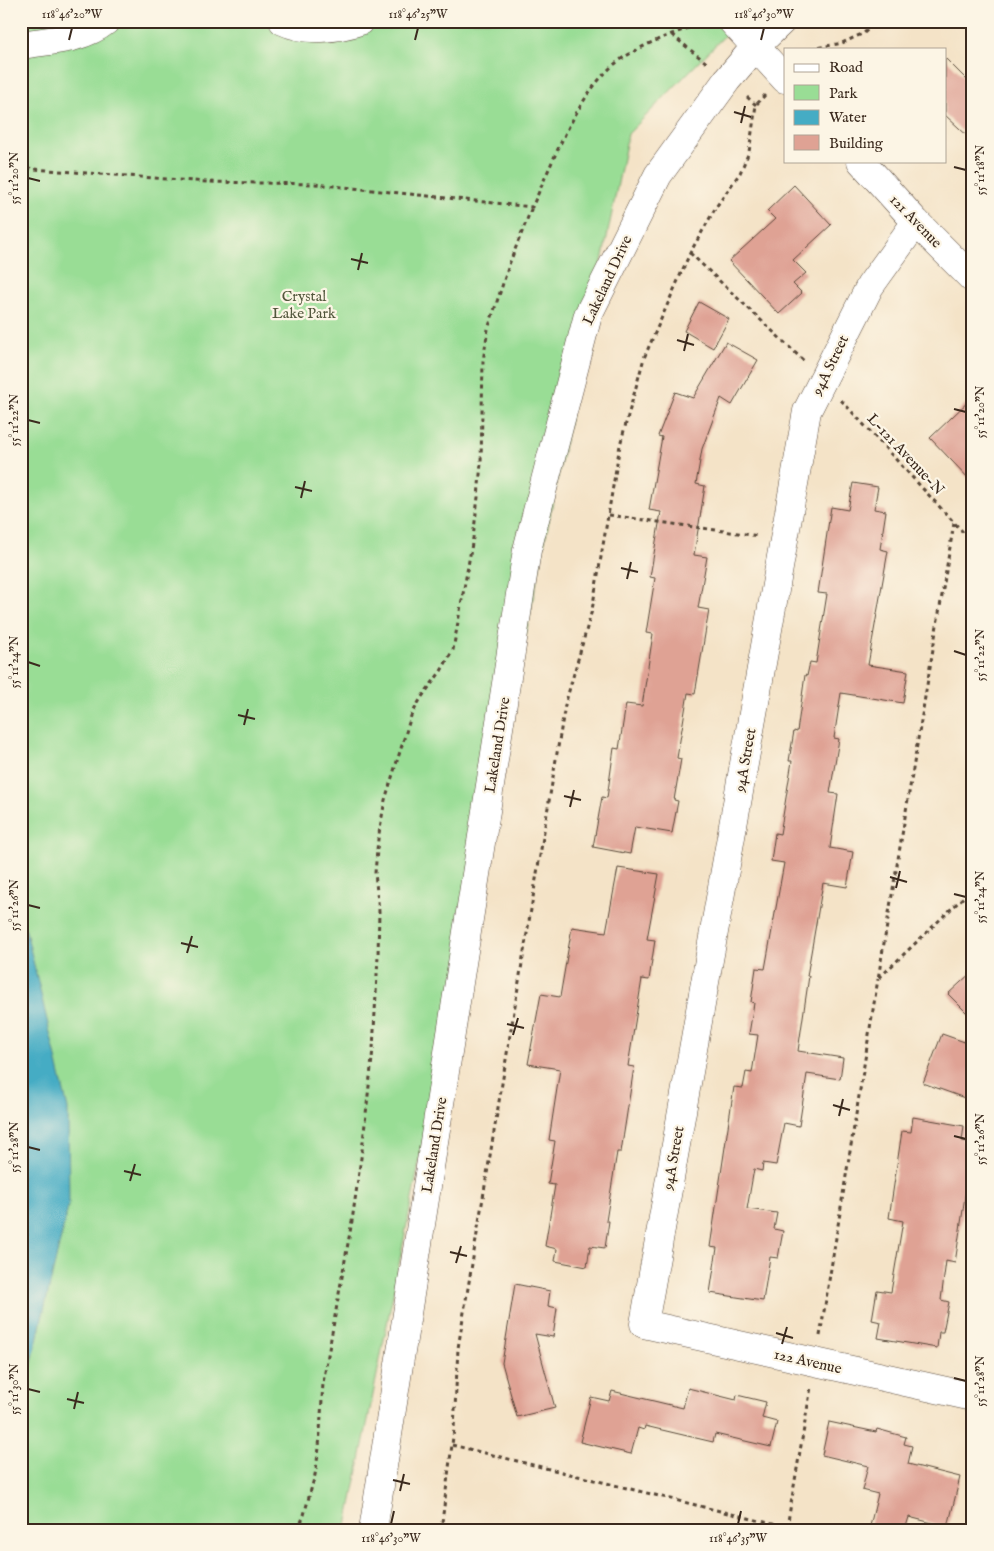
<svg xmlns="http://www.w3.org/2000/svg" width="994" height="1551" viewBox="0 0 994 1551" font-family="'IM FELL English',serif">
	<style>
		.green { fill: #99dd95; stroke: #6a845a }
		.water { fill: #45acc4; stroke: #406b71 }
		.building { fill: #dfa294 }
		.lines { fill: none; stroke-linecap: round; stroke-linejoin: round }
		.minor-casing { stroke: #574637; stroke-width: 29 }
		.path { stroke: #574637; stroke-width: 3; stroke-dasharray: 4 4; stroke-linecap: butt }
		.minor { stroke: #fff; stroke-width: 28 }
		.ticks { fill: none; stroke: #3b2a1e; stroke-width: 2 }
		.labels { text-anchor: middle; stroke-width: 4.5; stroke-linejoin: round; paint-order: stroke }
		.street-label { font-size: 15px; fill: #3b2a1e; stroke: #fcf5e5 }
		.park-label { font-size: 15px; fill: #52573c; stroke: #fcf5e5 }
		.neatline { fill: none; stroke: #3b2a1e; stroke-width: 2 }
		.ticks-label { font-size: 12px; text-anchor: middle; fill: #3b2a1e }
	</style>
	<rect width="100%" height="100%" fill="#fcf5e5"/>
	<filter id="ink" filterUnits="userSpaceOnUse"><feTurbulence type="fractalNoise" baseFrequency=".02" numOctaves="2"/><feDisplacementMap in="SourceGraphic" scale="10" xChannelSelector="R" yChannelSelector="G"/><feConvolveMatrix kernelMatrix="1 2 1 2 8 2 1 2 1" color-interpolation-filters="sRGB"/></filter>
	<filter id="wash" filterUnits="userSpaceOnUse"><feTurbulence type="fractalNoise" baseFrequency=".0096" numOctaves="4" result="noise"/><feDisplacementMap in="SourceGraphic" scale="20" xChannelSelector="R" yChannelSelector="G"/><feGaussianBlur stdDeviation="1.12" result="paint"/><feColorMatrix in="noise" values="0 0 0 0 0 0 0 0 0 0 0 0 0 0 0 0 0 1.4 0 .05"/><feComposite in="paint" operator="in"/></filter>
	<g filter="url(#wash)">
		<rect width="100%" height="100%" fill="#f4e3c7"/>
		<polygon class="green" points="21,21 739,21 628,134 473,893 346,1530 21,1530"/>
		<polygon class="water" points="21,921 26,931 68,1109 69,1203 21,1409"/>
		<g id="blocks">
			<g class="building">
				<polygon points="945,58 973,86 973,141 945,115"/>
				<polygon points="794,185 831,225 793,260 806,273 793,284 802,293 779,314 729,261 775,219 767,211"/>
				<polygon points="699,302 729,319 713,348 684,331"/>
				<polygon points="726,342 758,360 732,405 721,398 702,449 696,484 705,486 694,555 707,557 698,608 709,610 695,694 688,693 677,758 681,759 674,800 678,801 672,833 635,827 630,854 593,847 602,797 607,798 614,748 619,749 626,704 642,706 653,634 646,633 655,578 650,577 661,512 649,510 662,437 658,436 675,392 693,398"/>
				<polygon points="973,397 973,483 930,438"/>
				<polygon points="853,483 878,487 874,509 886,511 880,549 888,551 868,665 908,671 903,703 841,693 834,738 839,739 830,793 838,794 830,848 853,852 847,887 823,883 807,976 809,976 798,1051 843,1058 840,1079 807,1074 799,1126 784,1123 776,1165 763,1163 762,1171 754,1169 747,1209 777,1213 774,1229 783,1231 778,1258 770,1257 763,1301 710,1293 717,1248 710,1247 734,1087 743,1088 746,1072 752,1073 758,1035 749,1034 754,1003 751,1002 756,968 765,969 784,863 771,861 775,833 780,834 792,761 789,761 794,731 797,732 805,675 807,676 810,662 816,663 827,594 818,593 831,507 848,510"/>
				<polygon points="618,868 659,874 647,939 655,940 649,980 642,979 628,1066 634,1067 621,1152 617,1152 606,1221 609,1221 605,1248 590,1246 587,1267 555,1261 557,1249 545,1246 555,1185 548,1184 555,1141 549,1140 560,1069 528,1064 541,994 560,997 572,927 606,932"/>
				<polygon points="973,971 973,1019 948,994"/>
				<polygon points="942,1034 973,1045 973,1101 923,1083"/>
				<polygon points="913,1117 964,1126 962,1141 973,1143 955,1263 946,1261 941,1300 949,1302 943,1332 939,1332 937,1348 878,1338 881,1322 872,1320 877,1290 891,1292 903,1221 889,1218 902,1131 911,1132"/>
				<polygon points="515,1284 550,1291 548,1306 557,1308 553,1337 535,1334 555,1408 517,1417 502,1363"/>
				<polygon points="688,1388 736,1400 737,1395 766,1402 762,1418 777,1422 771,1447 715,1434 713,1442 645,1426 644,1430 638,1428 631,1454 580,1442 591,1397 609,1401 612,1391 683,1408"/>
				<polygon points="829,1422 876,1432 877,1429 906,1437 904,1444 912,1446 908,1464 960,1477 948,1527 909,1517 905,1530 869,1530 878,1494 862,1490 868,1466 822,1455"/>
			</g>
		</g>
	</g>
	<g filter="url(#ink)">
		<use href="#blocks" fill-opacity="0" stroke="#574637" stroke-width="1"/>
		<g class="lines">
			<g class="minor-casing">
				<g id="minor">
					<path d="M283 21C306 32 336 29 360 21"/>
					<polyline points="732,21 785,79"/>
					<path d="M21 45C51 40 82 40 106 21"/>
					<polyline points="861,161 916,222 973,279"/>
					<polyline points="916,222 870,286 807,411 644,1324 973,1397"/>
					<polyline points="373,1530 527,550 588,315 658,175 727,80 756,46 782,21"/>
				</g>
			</g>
			<g class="path">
				<polyline points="672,35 708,64"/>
				<polyline points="811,49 842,43 864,33 877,21"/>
				<polyline points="747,97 756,105"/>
				<path d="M21 163 27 168 34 169 207 182 315 184 532 207C553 162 579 89 620 60 636 49 654 41 672 34 682 30 690 29 699 21"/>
				<polyline points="690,253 804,361"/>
				<polyline points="841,400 973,543"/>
				<polyline points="609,515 759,536"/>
				<polyline points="954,523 878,979 973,888"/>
				<polyline points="820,1336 878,979"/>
				<polyline points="452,1445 797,1530"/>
				<polyline points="787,1527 811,1387"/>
				<polyline points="298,1530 304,1515 315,1475 319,1448 323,1383 352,1221 362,1151 373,1049 378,956 379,911 375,873 378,839 385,800 411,716 421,698 441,671 453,650 473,538 478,497 481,463 483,361 488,329 510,262 532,207"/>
				<polyline points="441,1530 454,1429 458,1348 565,705 592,610 620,445 644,358 690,253 716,207 740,173 749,152 756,105 765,95"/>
			</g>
			<use href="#minor" class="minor"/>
		</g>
	</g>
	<path class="ticks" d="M69 40 72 28M415 40 418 28M761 40 764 28M734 112 751 117M741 123 745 106M954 167 966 170M28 178 40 181M351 259 368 263M358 270 362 253M677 340 694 345M684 351 688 334M954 409 966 412M28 420 40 423M295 487 312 491M301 498 305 481M621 568 638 572M627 579 631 562M954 651 966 655M28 662 40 666M238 715 255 719M244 725 248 709M564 796 581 800M570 807 574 790M890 877 907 882M896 888 900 871M954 894 966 897M28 905 40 908M181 943 198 947M187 953 192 936M507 1024 524 1028M513 1035 518 1018M833 1105 850 1110M839 1116 843 1099M954 1136 966 1139M28 1147 40 1150M124 1171 141 1175M130 1181 135 1164M450 1252 467 1256M456 1263 461 1246M776 1333 793 1338M782 1344 787 1327M954 1378 966 1381M28 1389 40 1392M67 1399 84 1403M74 1409 78 1392M393 1480 410 1484M400 1491 404 1474M391 1524 394 1511M738 1524 741 1511"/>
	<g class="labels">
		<g class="street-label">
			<text transform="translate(916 221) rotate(46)" y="5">121 Avenue</text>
			<text transform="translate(607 280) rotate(-65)" y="5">Lakeland Drive</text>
			<text transform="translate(830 365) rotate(-64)" y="5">94A Street</text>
			<text transform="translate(906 454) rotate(47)" y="5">L-121 Avenue-N</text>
			<text transform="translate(497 745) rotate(-81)" y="5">Lakeland Drive</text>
			<text transform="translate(745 760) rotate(-80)" y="5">94A Street</text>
			<text transform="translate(434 1145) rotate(-81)" y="5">Lakeland Drive</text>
			<text transform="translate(673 1158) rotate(-80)" y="5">94A Street</text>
			<text transform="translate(808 1361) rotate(13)" y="5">122 Avenue</text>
		</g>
		<g class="park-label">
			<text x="304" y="301">Crystal<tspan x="304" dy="17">Lake Park</tspan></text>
		</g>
	</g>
	<rect width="994" height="1551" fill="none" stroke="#fcf5e5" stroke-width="55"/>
	<rect x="784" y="48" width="162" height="115" fill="#fcf5e5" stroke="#afa495"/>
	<rect x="794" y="64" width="25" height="8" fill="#ffffff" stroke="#afa495"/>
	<text x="829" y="72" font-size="15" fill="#3b2a1e">Road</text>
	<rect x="794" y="85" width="25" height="15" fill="#99dd95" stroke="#afa495"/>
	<text x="829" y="98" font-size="15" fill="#3b2a1e">Park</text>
	<rect x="794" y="110" width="25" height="15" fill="#45acc4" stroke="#afa495"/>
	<text x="829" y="122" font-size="15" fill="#3b2a1e">Water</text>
	<rect x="794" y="135" width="25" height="15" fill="#dfa294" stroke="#afa495"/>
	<text x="829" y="148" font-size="15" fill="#3b2a1e">Building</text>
	<rect x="28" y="28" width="938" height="1496" class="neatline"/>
	<g class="ticks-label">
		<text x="72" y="18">118°46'20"W</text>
		<text x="418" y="18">118°46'25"W</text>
		<text x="764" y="18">118°46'30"W</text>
		<text transform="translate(980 170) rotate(-90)" y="4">55°11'18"N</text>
		<text transform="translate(14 178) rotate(-90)" y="4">55°11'20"N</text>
		<text transform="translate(980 412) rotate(-90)" y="4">55°11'20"N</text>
		<text transform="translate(14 420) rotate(-90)" y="4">55°11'22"N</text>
		<text transform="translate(980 655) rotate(-90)" y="4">55°11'22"N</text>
		<text transform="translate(14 662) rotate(-90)" y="4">55°11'24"N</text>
		<text transform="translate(980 897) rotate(-90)" y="4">55°11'24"N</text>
		<text transform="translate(14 905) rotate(-90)" y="4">55°11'26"N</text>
		<text transform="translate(980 1139) rotate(-90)" y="4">55°11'26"N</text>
		<text transform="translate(14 1147) rotate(-90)" y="4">55°11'28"N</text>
		<text transform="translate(980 1381) rotate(-90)" y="4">55°11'28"N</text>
		<text transform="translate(14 1389) rotate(-90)" y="4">55°11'30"N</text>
		<text x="391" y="1542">118°46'30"W</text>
		<text x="738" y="1542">118°46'35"W</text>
	</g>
</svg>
